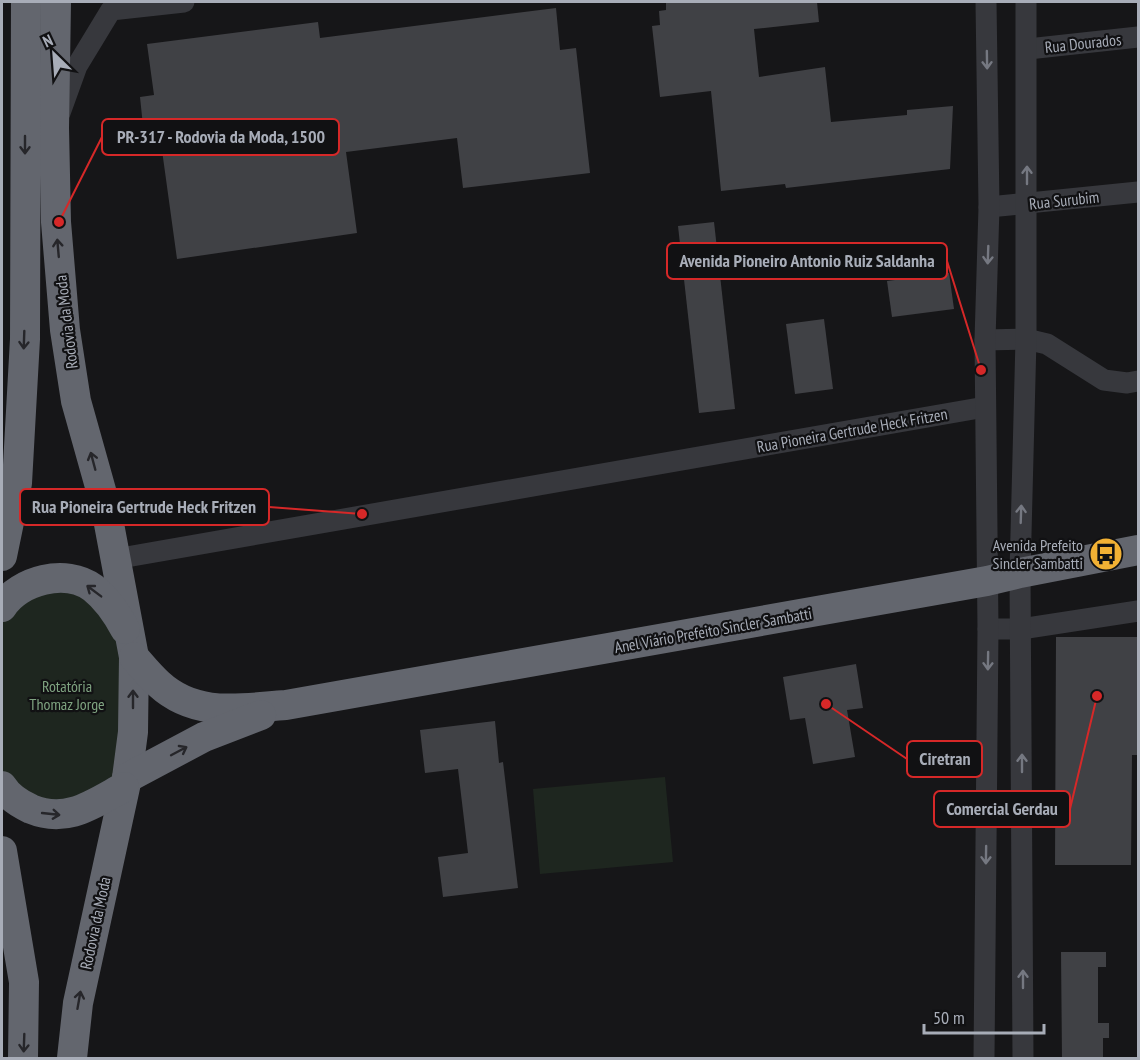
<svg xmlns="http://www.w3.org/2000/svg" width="1140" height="1060" viewBox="0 0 1140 1060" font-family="'PT Sans Narrow',sans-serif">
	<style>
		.green { fill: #1e261f }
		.building { fill: #404145 }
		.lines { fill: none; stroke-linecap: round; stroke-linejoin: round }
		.minor { stroke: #37383d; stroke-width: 21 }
		.highway { stroke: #63666e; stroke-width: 30 }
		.oneway { stroke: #757881 }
		.oneway2 { stroke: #26262a }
		.labels { text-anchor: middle; stroke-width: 4.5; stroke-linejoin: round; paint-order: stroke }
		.street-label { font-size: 16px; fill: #a8adb8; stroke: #111113 }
		.poi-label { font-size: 16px; fill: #a8adb8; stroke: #111113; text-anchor: end }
		.park-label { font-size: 16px; fill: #7fa381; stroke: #111113 }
		.leader { fill: none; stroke: #d62828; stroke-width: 2 }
		.callout-dot { fill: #d62828; stroke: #111113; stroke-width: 2 }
		.callout { fill: #111113; stroke: #d62828; stroke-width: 2 }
		.callout-label { font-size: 18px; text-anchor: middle; font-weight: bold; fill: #a8adb8 }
	</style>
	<rect width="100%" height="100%" fill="#161618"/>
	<g class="green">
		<polygon points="70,579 130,636 127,778 76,812 2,786 2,607"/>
		<polygon points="665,777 673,862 540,874 533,789"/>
	</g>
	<g class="building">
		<polygon points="666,2 817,2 819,22 754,29 759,77 825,67 831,122 907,115 907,110 953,106 950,169 786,188 785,184 721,191 711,91 660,97 652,26 660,25 659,11 666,10"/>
		<polygon points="556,8 560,50 576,48 590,173 463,188 457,138 346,152 357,233 177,259 161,143 145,145 140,97 154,95 147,44 318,22 320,38"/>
		<polygon points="714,222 735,409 699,413 678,226"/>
		<polygon points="949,273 954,309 892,317 887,281"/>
		<polygon points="824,319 833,389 795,394 786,324"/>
		<polygon points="1056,637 1138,637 1138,755 1132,755 1131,865 1055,865"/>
		<polygon points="856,664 863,708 847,710 855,757 813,764 805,718 790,720 783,677"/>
		<polygon points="495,721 499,763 503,762 518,888 443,897 438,857 468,853 458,769 425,773 420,730"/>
		<polygon points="1061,952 1106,952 1106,967 1098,967 1098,1023 1109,1023 1109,1038 1103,1038 1103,1059 1062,1059"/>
	</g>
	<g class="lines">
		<g class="minor">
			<polyline points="1028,49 1138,37"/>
			<polyline points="60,113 77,66 111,10 184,2"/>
			<polyline points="989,207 1138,192"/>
			<polyline points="985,340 1026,339 1047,344 1104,380 1127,383 1138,381"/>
			<polyline points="115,559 985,407"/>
			<polyline points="988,629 1021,629 1138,611"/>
			<polyline points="984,1058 988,629 985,340 989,207 986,2"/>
			<polyline points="1023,1058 1020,573 1026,339 1026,2"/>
		</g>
		<g class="highway">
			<polyline points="56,2 54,128 56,222 65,330 76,401 106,508 134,657 133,732 127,778 78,1003 72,1058"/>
			<polyline points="2,556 17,483 25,339 26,2"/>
			<path d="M2 607C19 580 66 568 93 588 107 599 117 614 125 629"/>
			<path d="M134 657C142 666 150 676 159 684 196 718 241 708 286 705L987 581 1020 573 1138 550"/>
			<polyline points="127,778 204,737 261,715"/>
			<path d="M2 786C8 796 20 804 31 809 67 824 93 804 124 787"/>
			<polyline points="2,851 24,982 23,1058"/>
		</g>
	</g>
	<defs><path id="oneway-shaft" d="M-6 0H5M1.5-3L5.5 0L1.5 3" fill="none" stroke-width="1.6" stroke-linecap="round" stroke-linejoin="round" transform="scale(1.5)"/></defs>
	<g class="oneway">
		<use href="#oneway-shaft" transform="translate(987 60) rotate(89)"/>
		<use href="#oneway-shaft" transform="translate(1027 175) rotate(-90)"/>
		<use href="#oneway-shaft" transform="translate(988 255) rotate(92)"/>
		<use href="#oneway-shaft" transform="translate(1021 514) rotate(-88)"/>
		<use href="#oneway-shaft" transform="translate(988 661) rotate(91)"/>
		<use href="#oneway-shaft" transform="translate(1022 763) rotate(-90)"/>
		<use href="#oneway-shaft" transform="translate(986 855) rotate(91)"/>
		<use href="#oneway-shaft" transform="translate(1023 979) rotate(-90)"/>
	</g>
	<g class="oneway2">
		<use href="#oneway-shaft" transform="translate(25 145) rotate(90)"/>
		<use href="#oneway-shaft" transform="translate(58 248) rotate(-95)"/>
		<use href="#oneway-shaft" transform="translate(24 340) rotate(92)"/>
		<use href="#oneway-shaft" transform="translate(93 461) rotate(-105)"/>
		<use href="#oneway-shaft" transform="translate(94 591) rotate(-143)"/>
		<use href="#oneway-shaft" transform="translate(133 699) rotate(-90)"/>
		<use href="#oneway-shaft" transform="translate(179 751) rotate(-28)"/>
		<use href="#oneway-shaft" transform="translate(51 814) rotate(6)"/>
		<use href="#oneway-shaft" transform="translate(79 1000) rotate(-80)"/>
		<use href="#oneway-shaft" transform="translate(24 1043) rotate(92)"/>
	</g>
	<defs>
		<g id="bus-disc" transform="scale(1.725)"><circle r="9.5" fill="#f2b134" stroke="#111113"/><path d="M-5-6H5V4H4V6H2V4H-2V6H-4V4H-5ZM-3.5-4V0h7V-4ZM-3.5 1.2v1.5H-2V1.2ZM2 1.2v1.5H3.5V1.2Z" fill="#111"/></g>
	</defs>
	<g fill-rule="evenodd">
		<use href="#bus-disc" x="1106" y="554"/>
	</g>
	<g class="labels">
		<g class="street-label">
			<text transform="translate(1083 43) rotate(-6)" y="6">Rua Dourados</text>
			<text transform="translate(1064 200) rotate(-6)" y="6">Rua Surubim</text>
			<text transform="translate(66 322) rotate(-97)" y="6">Rodovia da Moda</text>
			<text transform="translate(852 430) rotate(-10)" y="6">Rua Pioneira Gertrude Heck Fritzen</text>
			<text transform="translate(713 630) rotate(-10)" y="6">Anel Viário Prefeito Sincler Sambatti</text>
			<text transform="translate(95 923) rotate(-78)" y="6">Rodovia da Moda</text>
		</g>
		<g class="poi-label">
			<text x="1083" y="551">Avenida Prefeito<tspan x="1083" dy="18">Sincler Sambatti</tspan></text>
		</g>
		<g class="park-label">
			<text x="67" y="692">Rotatória<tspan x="67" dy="18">Thomaz Jorge</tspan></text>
		</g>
	</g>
	<path class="leader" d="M59 222L102 137M981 370L947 261M362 514L269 507M826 704L907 759M1097 696L1070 809"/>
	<g class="callout-dot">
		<circle cx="59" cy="222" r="6"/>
		<circle cx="981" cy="370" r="6"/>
		<circle cx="362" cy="514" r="6"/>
		<circle cx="826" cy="704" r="6"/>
		<circle cx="1097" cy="696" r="6"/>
	</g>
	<g class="callout">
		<rect x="102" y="119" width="237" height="36" rx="6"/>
		<rect x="667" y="243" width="280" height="36" rx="6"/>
		<rect x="20" y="489" width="249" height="36" rx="6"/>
		<rect x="907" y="741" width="75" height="36" rx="6"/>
		<rect x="934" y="791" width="136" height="36" rx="6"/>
	</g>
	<g class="callout-label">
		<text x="221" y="143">PR-317 - Rodovia da Moda, 1500</text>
		<text x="807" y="267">Avenida Pioneiro Antonio Ruiz Saldanha</text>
		<text x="144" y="513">Rua Pioneira Gertrude Heck Fritzen</text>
		<text x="945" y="765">Ciretran</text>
		<text x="1002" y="815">Comercial Gerdau</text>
	</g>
	<rect width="1140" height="1060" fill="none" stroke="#a8adb8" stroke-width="6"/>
	<g transform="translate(54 54) rotate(335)" stroke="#111113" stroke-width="4.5" paint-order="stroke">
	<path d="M0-4.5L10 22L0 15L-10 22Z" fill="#a8adb8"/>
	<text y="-9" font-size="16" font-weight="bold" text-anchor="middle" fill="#a8adb8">N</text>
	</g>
	<path d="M924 1024v9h120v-9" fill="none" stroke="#a8adb8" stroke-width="3"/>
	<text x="933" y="1024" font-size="18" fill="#a8adb8" stroke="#111113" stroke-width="4.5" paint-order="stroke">50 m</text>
</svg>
